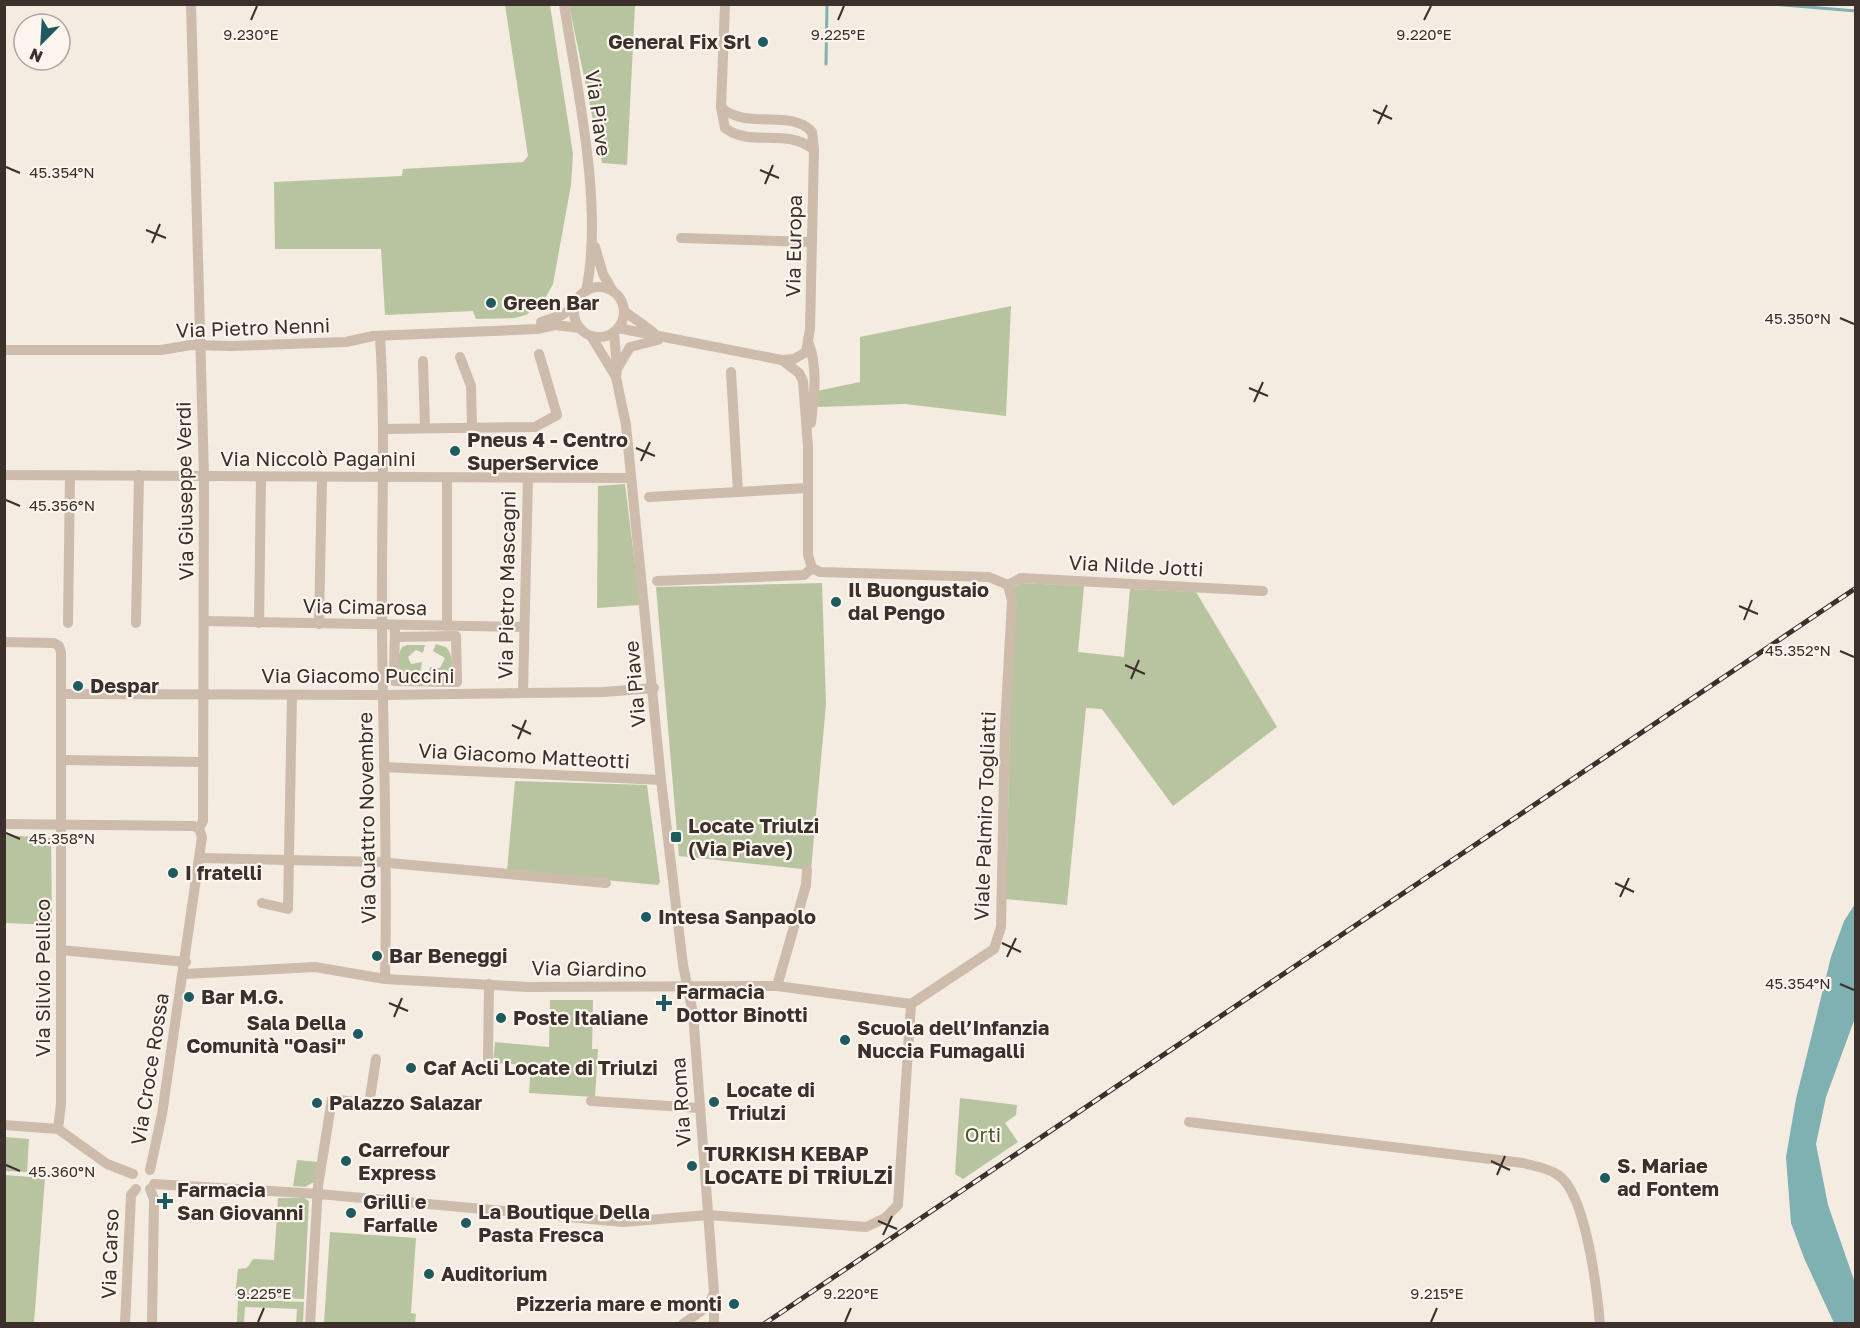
<svg xmlns="http://www.w3.org/2000/svg" width="1860" height="1328" viewBox="0 0 1860 1328" font-family="'Golos Text',sans-serif">
	<style>
		.green { fill: #b8c4a0 }
		.water { fill: #7fb0b2 }
		.lines { fill: none; stroke-linecap: round; stroke-linejoin: round }
		.stream { stroke: #7fb0b2; stroke-width: 3 }
		.minor { stroke: #cdbbac; stroke-width: 10 }
		.rail-casing { stroke: #3b302b; stroke-width: 5 }
		.rail { stroke: #fbf5ee; stroke-width: 3; stroke-dasharray: 9; stroke-linecap: butt }
		.ticks { fill: none; stroke: #3b302b; stroke-width: 2 }
		.poi-dot { fill: #1f5a5e; stroke: #fbf5ee; stroke-width: 2 }
		.labels { text-anchor: middle; stroke-width: 4.5; stroke-linejoin: round; paint-order: stroke }
		.poi-label { font-size: 20px; font-weight: bold; fill: #3b302b; stroke: #fbf5ee; text-anchor: start }
		.street-label { font-size: 20px; fill: #3b302b; stroke: #fbf5ee }
		.park-label { font-size: 20px; fill: #4a5a2e; stroke: #fbf5ee }
		.ticks-label { font-size: 15px; text-anchor: middle; fill: #3b302b; stroke: #fbf5ee; stroke-width: 4.5; stroke-linejoin: round; paint-order: stroke }
	</style>
	<rect width="100%" height="100%" fill="#f4ebe1"/>
	<g class="green">
		<polygon points="505,5 550,5 573,154 571,185 553,284 543,302 526,315 515,318 476,319 473,311 385,315 381,249 275,249 274,182 402,176 403,169 523,162 528,156"/>
		<polygon points="569,5 635,5 627,165 602,163"/>
		<polygon points="1011,306 1006,416 905,404 818,407 817,391 860,382 860,337"/>
		<polygon points="625,484 640,605 597,608 598,486"/>
		<polygon points="822,583 826,704 811,870 679,856 656,587"/>
		<polygon points="1022,583 1084,586 1078,652 1124,657 1130,589 1196,592 1277,727 1173,806 1102,709 1086,708 1067,905 1006,899 1013,588"/>
		<path d="M436 644 446 647C454 656 454 670 446 679L427 677 430 667 440 668 445 658 433 651Z"/>
		<path d="M407 645H425L423 653 416 650 408 657 411 664 422 662 419 677 402 674C397 665 397 657 402 647Z"/>
		<polygon points="515,781 647,785 660,882 658,885 507,871"/>
		<polygon points="4,835 51,838 52,925 5,923"/>
		<polygon points="550,1000 593,1000 592,1049 598,1049 595,1097 529,1093 531,1065 493,1063 495,1042 549,1047"/>
		<polygon points="960,1098 1017,1105 1016,1115 1005,1123 1018,1142 963,1179 955,1174"/>
		<polygon points="5,1137 29,1139 27,1172 5,1171"/>
		<polygon points="297,1160 318,1162 314,1182 305,1187 293,1186"/>
		<polygon points="4,1175 45,1178 34,1323 5,1323"/>
		<polygon points="278,1198 304,1198 309,1201 304,1299 235,1296 238,1269 247,1268 253,1259 274,1260"/>
		<polygon points="330,1232 416,1238 411,1313 416,1314 415,1323 324,1323"/>
		<polygon points="238,1299 304,1302 303,1323 296,1323 297,1309 245,1307 244,1323 237,1323"/>
	</g>
	<polygon class="water" points="1855,904 1855,1018 1826,1097 1816,1144 1828,1205 1855,1283 1855,1323 1834,1323 1804,1258 1791,1223 1786,1157 1796,1099 1831,957 1844,921"/>
	<g class="lines">
		<g class="stream">
			<polyline points="1773,4 1856,11"/>
			<polyline points="826,64 827,4"/>
		</g>
		<g class="minor">
			<path d="M564 4C577 89 604 208 586 291"/>
			<path d="M725 4 721 107 725 128C751 148 788 127 814 150"/>
			<polyline points="681,238 812,242"/>
			<polyline points="595,247 603,274 612,290"/>
			<circle cx="599" cy="312" r="25"/>
			<polyline points="624,311 653,332"/>
			<polyline points="541,322 562,315 575,306"/>
			<path d="M618 328 782 360 794 359 806 352 810 329 814 150 812 132C792 108 746 131 721 107"/>
			<polyline points="614,332 617,369"/>
			<path d="M380 336C386 433 381 530 382 628 383 745 388 862 385 979"/>
			<polyline points="591,336 616,377 626,425 661,780 683,965 693,1013 714,1292 714,1324"/>
			<path d="M809 344C818 369 814 397 811 423"/>
			<polyline points="4,350 161,350 191,345 232,346 346,342 373,336 537,329 555,325 580,328"/>
			<polyline points="460,357 471,386 472,427"/>
			<polyline points="782,360 799,373 803,381 808,447 808,555 812,568"/>
			<polyline points="423,361 425,428"/>
			<polyline points="731,372 738,492"/>
			<polyline points="616,377 617,369 630,347 658,340"/>
			<polyline points="383,429 535,427 557,415 539,354"/>
			<polyline points="4,475 631,478"/>
			<polyline points="447,478 447,626"/>
			<polyline points="649,497 807,488"/>
			<polyline points="812,568 820,572 989,577 1008,585"/>
			<polyline points="657,581 804,575 812,568"/>
			<polyline points="1008,585 1021,578 1263,591"/>
			<polyline points="205,621 524,627"/>
			<polyline points="68,623 70,476"/>
			<polyline points="136,623 139,475"/>
			<polyline points="259,623 261,477"/>
			<polyline points="319,624 322,477"/>
			<polyline points="395,637 456,636 457,682 394,681 395,626"/>
			<polyline points="4,642 54,643 59,646 61,652 61,1104 58,1129"/>
			<polyline points="523,693 528,478"/>
			<polyline points="62,694 383,695 604,692 654,688"/>
			<polyline points="61,760 202,762"/>
			<polyline points="384,767 661,780"/>
			<polyline points="4,824 193,826 199,828"/>
			<polyline points="201,858 379,862 606,883"/>
			<polyline points="262,903 288,909 292,695"/>
			<polyline points="61,950 186,962"/>
			<polyline points="184,974 315,967 385,979 528,987 777,986 911,1004"/>
			<polyline points="777,986 806,885 807,870"/>
			<polyline points="911,1004 994,949 1001,927 1005,727 1012,601 1008,585"/>
			<polyline points="488,1058 489,984"/>
			<polyline points="591,1101 700,1108"/>
			<path d="M1189 1122 1523 1163C1534 1166 1549 1168 1558 1175 1586 1193 1597 1290 1600 1324"/>
			<polyline points="4,1125 58,1129 107,1164 133,1174"/>
			<polyline points="150,1170 162,1114 202,837 199,828 203,821 204,476 191,4"/>
			<polyline points="154,1184 319,1194 623,1222 708,1215 866,1227 885,1218 898,1205 911,1004"/>
			<polyline points="150,1189 154,1199 152,1324"/>
			<polyline points="125,1324 131,1195 136,1189"/>
			<polyline points="310,1324 318,1186 332,1099 369,1104 376,1059"/>
			<polyline points="683,1324 708,1306 713,1295"/>
		</g>
		<g class="rail-casing">
			<polyline id="rail" points="764,1324 1856,588"/>
		</g>
		<use href="#rail" class="rail"/>
	</g>
	<path class="ticks" d="M251 20 257 6M838 20 844 6M1424 20 1431 6M1373 110 1392 119M1378 124 1387 105M6 167 20 173M760 170 779 178M765 184 773 165M146 230 166 238M152 243 160 224M1840 318 1854 324M1249 388 1268 396M1254 402 1263 382M636 448 655 456M641 461 650 442M6 500 20 506M1739 606 1758 614M1744 620 1752 600M1840 651 1854 657M1125 665 1145 674M1131 679 1139 660M512 725 531 734M518 739 526 720M6 833 20 839M1615 883 1634 892M1620 897 1629 878M1002 943 1021 952M1007 957 1016 938M1840 984 1854 990M389 1003 408 1011M394 1017 402 998M1491 1161 1510 1170M6 1165 20 1171M1497 1175 1505 1156M878 1221 897 1229M883 1235 892 1216M258 1322 264 1308M845 1322 851 1308M1431 1322 1437 1308"/>
	<g class="poi-dot">
		<circle cx="763" cy="42" r="6"/>
		<circle cx="491" cy="303" r="6"/>
		<circle cx="455" cy="451" r="6"/>
		<circle cx="836" cy="602" r="6"/>
		<circle cx="78" cy="686" r="6"/>
		<rect x="670" y="831" width="12" height="12" rx="3"/>
		<circle cx="173" cy="873" r="6"/>
		<circle cx="646" cy="917" r="6"/>
		<circle cx="377" cy="956" r="6"/>
		<circle cx="189" cy="997" r="6"/>
		<path d="M661 994h6v6h6v6h-6v6h-6v-6h-6v-6h6z"/>
		<circle cx="501" cy="1018" r="6"/>
		<circle cx="358" cy="1034" r="6"/>
		<circle cx="845" cy="1040" r="6"/>
		<circle cx="411" cy="1068" r="6"/>
		<circle cx="714" cy="1102" r="6"/>
		<circle cx="317" cy="1103" r="6"/>
		<circle cx="346" cy="1161" r="6"/>
		<circle cx="692" cy="1166" r="6"/>
		<circle cx="1605" cy="1178" r="6"/>
		<path d="M162 1192h6v6h6v6h-6v6h-6v-6h-6v-6h6z"/>
		<circle cx="351" cy="1213" r="6"/>
		<circle cx="466" cy="1223" r="6"/>
		<circle cx="429" cy="1274" r="6"/>
		<circle cx="734" cy="1304" r="6"/>
	</g>
	<g class="labels">
		<g class="poi-label">
			<text x="751" y="49" text-anchor="end">General Fix Srl</text>
			<text x="503" y="310">Green Bar</text>
			<text x="467" y="447">Pneus 4 - Centro<tspan x="467" dy="23">SuperService</tspan></text>
			<text x="848" y="597">Il Buongustaio<tspan x="848" dy="23">dal Pengo</tspan></text>
			<text x="90" y="693">Despar</text>
			<text x="688" y="833">Locate Triulzi<tspan x="688" dy="23">(Via Piave)</tspan></text>
			<text x="185" y="880">I fratelli</text>
			<text x="658" y="924">Intesa Sanpaolo</text>
			<text x="389" y="963">Bar Beneggi</text>
			<text x="676" y="999">Farmacia<tspan x="676" dy="23">Dottor Binotti</tspan></text>
			<text x="201" y="1004">Bar M.G.</text>
			<text x="513" y="1025">Poste Italiane</text>
			<text x="346" y="1030" text-anchor="end">Sala Della<tspan x="346" dy="23">Comunità "Oasi"</tspan></text>
			<text x="857" y="1035">Scuola dell’Infanzia<tspan x="857" dy="23">Nuccia Fumagalli</tspan></text>
			<text x="423" y="1075">Caf Acli Locate di Triulzi</text>
			<text x="726" y="1097">Locate di<tspan x="726" dy="23">Triulzi</tspan></text>
			<text x="329" y="1110">Palazzo Salazar</text>
			<text x="358" y="1157">Carrefour<tspan x="358" dy="23">Express</tspan></text>
			<text x="704" y="1161">TURKISH KEBAP<tspan x="704" dy="23">LOCATE Dİ TRİULZİ</tspan></text>
			<text x="1617" y="1173">S. Mariae<tspan x="1617" dy="23">ad Fontem</tspan></text>
			<text x="177" y="1197">Farmacia<tspan x="177" dy="23">San Giovanni</tspan></text>
			<text x="363" y="1209">Grilli e<tspan x="363" dy="23">Farfalle</tspan></text>
			<text x="478" y="1219">La Boutique Della<tspan x="478" dy="23">Pasta Fresca</tspan></text>
			<text x="441" y="1281">Auditorium</text>
			<text x="722" y="1311" text-anchor="end">Pizzeria mare e monti</text>
		</g>
		<g class="street-label">
			<text transform="translate(598 113) rotate(82)" y="7">Via Piave</text>
			<text transform="translate(794 246) rotate(-89)" y="7">Via Europa</text>
			<text transform="translate(253 328) rotate(-2)" y="7">Via Pietro Nenni</text>
			<text x="318" y="466">Via Niccolò Paganini</text>
			<text transform="translate(185 491) rotate(-91)" y="7">Via Giuseppe Verdi</text>
			<text transform="translate(1136 566) rotate(3)" y="7">Via Nilde Jotti</text>
			<text transform="translate(507 585) rotate(-89)" y="7">Via Pietro Mascagni</text>
			<text transform="translate(365 607) rotate(1)" y="7">Via Cimarosa</text>
			<text x="358" y="683">Via Giacomo Puccini</text>
			<text transform="translate(635 684) rotate(-95)" y="7">Via Piave</text>
			<text transform="translate(524 756) rotate(3)" y="7">Via Giacomo Matteotti</text>
			<text transform="translate(985 816) rotate(-88)" y="7">Viale Palmiro Togliatti</text>
			<text transform="translate(367 818) rotate(-91)" y="7">Via Quattro Novembre</text>
			<text transform="translate(589 969) rotate(1)" y="7">Via Giardino</text>
			<text transform="translate(43 978) rotate(-90)" y="7">Via Silvio Pellico</text>
			<text transform="translate(150 1069) rotate(-81)" y="7">Via Croce Rossa</text>
			<text transform="translate(681 1102) rotate(-94)" y="7">Via Roma</text>
			<text transform="translate(110 1254) rotate(-88)" y="7">Via Carso</text>
		</g>
		<g class="park-label">
			<text x="983" y="1142">Orti</text>
		</g>
	</g>
	<g class="ticks-label">
		<text x="251" y="40">9.230°E</text>
		<text x="838" y="40">9.225°E</text>
		<text x="1424" y="40">9.220°E</text>
		<text x="62" y="178">45.354°N</text>
		<text x="1798" y="324">45.350°N</text>
		<text x="62" y="511">45.356°N</text>
		<text x="1798" y="656">45.352°N</text>
		<text x="62" y="844">45.358°N</text>
		<text x="1798" y="989">45.354°N</text>
		<text x="62" y="1177">45.360°N</text>
		<text x="264" y="1299">9.225°E</text>
		<text x="851" y="1299">9.220°E</text>
		<text x="1437" y="1299">9.215°E</text>
	</g>
	<rect width="1860" height="1328" fill="none" stroke="#3b302b" stroke-width="12"/>
	<g transform="translate(42 42) rotate(204)"><circle r="28" fill="#fbf5ee" stroke="#aea6a0" stroke-width="1.5"/>
	<path d="M0-4.5L10 22L0 15L-10 22Z" fill="#1f5a5e"/>
	<text y="-9" font-size="16" font-weight="bold" text-anchor="middle" fill="#3b302b">N</text>
	</g>
</svg>
